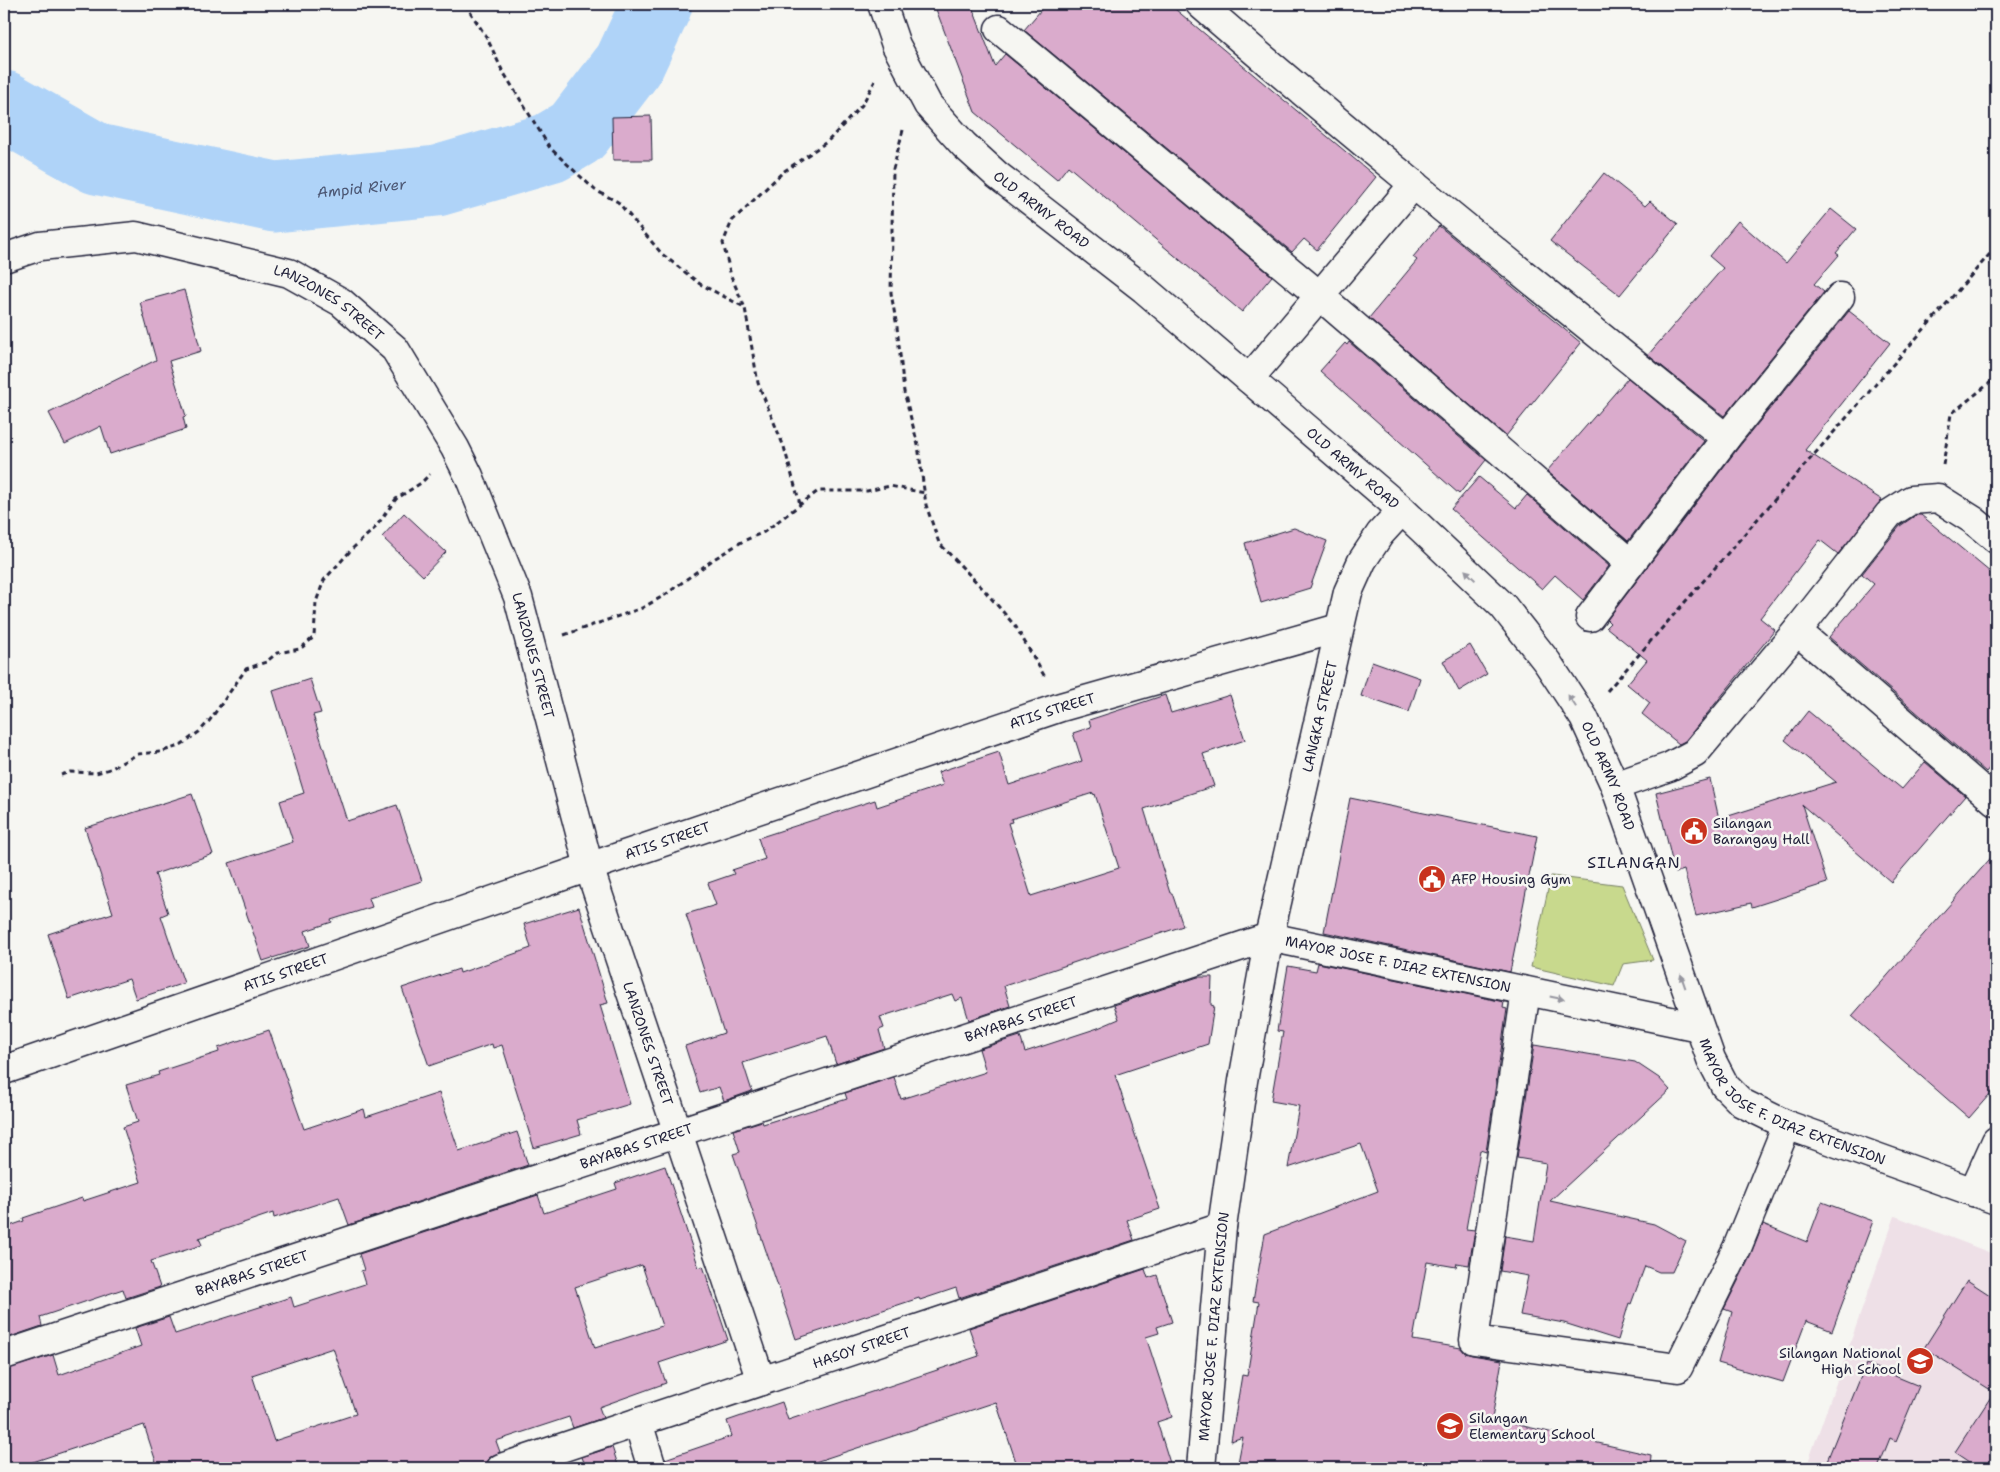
<svg xmlns="http://www.w3.org/2000/svg" width="2000" height="1472" viewBox="0 0 2000 1472" font-family="'Shantell Sans',sans-serif">
	<style>
		.built { fill: #eee0e7 }
		.green { fill: #c8d98d; stroke: #757e64 }
		.lines { fill: none; stroke-linecap: round; stroke-linejoin: round }
		.river { stroke: #afd3f8; stroke-width: 71 }
		.building { fill: #daabcc; stroke: #22223b; fill-rule: evenodd }
		.minor-casing { stroke: #22223b; stroke-width: 31 }
		.path { stroke: #22223b; stroke-width: 3; stroke-dasharray: 5 4; stroke-linecap: butt }
		.minor { stroke: #f6f6f2; stroke-width: 28 }
		.oneway { fill: #9797a0 }
		.labels { text-anchor: middle; stroke-width: 5; stroke-linejoin: round; paint-order: stroke }
		.street-label { font-size: 14px; fill: #22223b; stroke: #f6f6f2 }
		.poi-label { font-size: 14px; fill: #22223b; stroke: #f6f6f2; text-anchor: start }
		.water-label { font-size: 15px; font-style: italic; fill: #4c5774; stroke: #f6f6f2 }
		.quarter-label { font-size: 16px; letter-spacing: 1px; fill: #22223b; stroke: #f6f6f2 }
	</style>
	<rect width="100%" height="100%" fill="#f6f6f2"/>
	<filter id="ink" filterUnits="userSpaceOnUse"><feTurbulence type="fractalNoise" baseFrequency=".02" numOctaves="2"/><feDisplacementMap in="SourceGraphic" scale="10" xChannelSelector="R" yChannelSelector="G"/><feConvolveMatrix kernelMatrix="1 2 1 2 8 2 1 2 1" color-interpolation-filters="sRGB"/></filter>
	<g filter="url(#ink)">
		<polygon class="built" points="1895,1216 1996,1255 1996,1468 1806,1468"/>
		<polygon class="green" points="1551,876 1622,885 1653,960 1623,964 1614,986 1531,967"/>
		<g class="lines">
			<path class="river" id="s1" d="M4 106 97 159 275 197 437 181 550 148 577 132 629 64 657 4"/>
		</g>
		<g class="building">
			<polygon points="934,4 971,4 995,66 1005,54 1272,276 1242,312 1068,166 1057,180 975,112"/>
			<polygon points="1046,4 1169,4 1376,177 1317,250 1304,239 1292,252 1024,30"/>
			<polygon points="651,116 652,160 613,160 612,117"/>
			<polygon points="1604,173 1645,206 1650,201 1678,224 1620,295 1550,241"/>
			<polygon points="1831,209 1856,229 1836,253 1839,255 1814,284 1824,292 1724,416 1648,355 1723,268 1709,256 1738,221 1786,263"/>
			<polygon points="1439,226 1581,343 1506,436 1369,318 1417,260 1413,257"/>
			<polygon points="184,290 201,351 169,361 186,416 183,417 186,429 110,454 101,426 65,444 49,413 156,360 140,302"/>
			<polygon points="1849,311 1890,343 1805,450 1882,500 1838,554 1820,540 1760,618 1775,630 1685,741 1679,744 1642,714 1650,703 1627,684 1647,660 1606,627 1610,623 1607,620 1738,448"/>
			<polygon points="1349,342 1486,460 1459,494 1320,371 1345,343 1347,345"/>
			<polygon points="1628,378 1704,441 1628,541 1547,471"/>
			<polygon points="1479,477 1516,508 1527,495 1609,566 1583,600 1555,575 1542,589 1451,509"/>
			<polygon points="404,513 446,552 423,576 382,537"/>
			<polygon points="1916,515 1921,515 1996,577 1996,760 1986,772 1829,637 1874,584 1862,574 1900,526"/>
			<polygon points="1294,528 1327,541 1310,588 1261,603 1245,543"/>
			<polygon points="1470,645 1487,674 1459,691 1443,661"/>
			<polygon points="1372,661 1420,678 1409,712 1361,696"/>
			<polygon points="310,679 321,713 313,715 347,821 397,805 422,881 369,898 372,907 331,920 332,922 305,931 310,946 263,961 229,863 293,842 280,801 304,793 273,691"/>
			<path d="M1165 695 1171 713 1230 695 1245 740 1203 754 1214 786 1144 809 1170 893H1172L1183 926 1004 986 1010 1006 969 1020 962 998 955 1001 952 994 880 1017 884 1028 879 1030 884 1048 836 1064 827 1036 743 1063 752 1091 724 1101 719 1087 700 1093 685 1046 724 1033 686 914 716 905 708 883 734 874 732 870 765 859 758 838 875 800 877 807 943 785 938 772 999 752 1009 785 1082 761 1073 733 1091 727 1089 720ZM1093 793 1094 795 1095 794 1119 868 1031 896 1008 823 1012 822 1011 819Z"/>
			<polygon points="1808,711 1902,789 1925,762 1965,796 1891,882 1802,805 1827,883 1752,907 1751,903 1696,916 1684,870 1675,873 1656,793 1710,779 1719,819 1836,782 1785,740"/>
			<polygon points="192,794 213,854 155,874 168,913 161,916 184,983 136,999 129,979 69,999 48,934 113,913 85,828"/>
			<polygon points="1350,798 1537,836 1510,972 1324,932"/>
			<polygon points="1996,852 1996,1087 1969,1118 1852,1016"/>
			<polygon points="579,907 608,1003 600,1005 630,1104 577,1120 581,1134 534,1148 502,1045 493,1048 492,1044 429,1066 402,988 459,969 460,973 531,948 524,924"/>
			<polygon points="1318,963 1504,1002 1503,1008 1507,1009 1486,1152 1480,1150 1466,1229 1475,1230 1469,1265 1457,1263 1456,1267 1427,1262 1413,1340 1461,1348 1465,1353 1472,1355 1502,1360 1492,1419 1651,1455 1650,1468 1237,1468 1243,1437 1231,1441 1242,1375 1247,1376 1259,1302 1253,1301 1265,1234 1378,1191 1361,1144 1288,1168 1299,1106 1271,1101 1283,1032 1277,1031 1288,966 1316,971"/>
			<polygon points="1198,977 1212,977 1211,1005 1214,1006 1208,1044 1115,1075 1160,1209 1127,1220 1134,1240 959,1298 956,1288 920,1300 919,1298 796,1339 733,1154 740,1152 733,1130 762,1121 763,1124 779,1119 780,1120 847,1099 845,1093 894,1077 901,1099 986,1072 979,1049 1020,1036 1025,1052 1098,1028 1119,1019 1114,1005"/>
			<polygon points="269,1030 304,1129 364,1109 366,1117 439,1093 459,1151 517,1132 528,1165 349,1225 339,1197 274,1218 273,1213 199,1238 202,1245 151,1261 160,1287 126,1298 123,1289 40,1317 42,1326 4,1339 4,1228 24,1221 23,1218 82,1198 83,1201 141,1182 123,1127 138,1122 126,1085 159,1075 158,1072 219,1052 218,1048"/>
			<polygon points="1534,1045 1635,1062 1659,1078 1670,1090 1550,1201 1654,1224 1686,1241 1672,1272 1659,1272 1645,1266 1631,1304 1629,1303 1618,1340 1564,1323 1520,1315 1528,1276 1500,1271 1505,1236 1534,1241 1546,1163 1517,1158"/>
			<path d="M665 1166 699 1268 703 1266 728 1340 659 1363 666 1383 599 1407 603 1418 573 1428 569 1417 496 1441 500 1452 489 1458 486 1468H158L144 1425 15 1468H4V1370L53 1355 59 1375 141 1346 135 1328 169 1317 175 1334 291 1297 294 1307 365 1284 361 1271 364 1270 359 1254 538 1195 544 1213 617 1189 615 1183ZM642 1265 662 1326 595 1348 575 1287ZM333 1348 356 1414 274 1441 252 1375Z"/>
			<polygon points="1822,1202 1873,1221 1832,1331 1806,1321 1783,1382 1718,1363 1732,1312 1724,1309 1751,1255 1763,1224 1807,1242"/>
			<polygon points="1145,1269 1148,1278 1157,1275 1172,1322 1157,1327 1159,1333 1146,1337 1172,1417 1157,1422 1170,1463 1154,1468 1018,1468 996,1402 797,1468 667,1468 665,1459 732,1436 727,1421 782,1402 788,1420 979,1356 969,1328"/>
			<polygon points="1967,1280 1996,1299 1996,1468 1979,1468 1955,1452 1994,1392 1924,1348"/>
			<polygon points="1866,1364 1919,1386 1896,1441 1890,1438 1878,1468 1824,1468"/>
			<polygon points="612,1447 619,1468 586,1468 582,1457"/>
		</g>
		<g class="lines">
			<g class="minor-casing">
				<g id="minor">
					<path id="s2" d="M882 4 896 45 928 105 964 145 997 175 1144 289 1402 510 1503 606 1547 662 1584 718 1615 786 1711 1059 1725 1086 1742 1103 1787 1125 1996 1200"/>
					<path d="M1200 4C1371 153 1550 295 1726 438"/>
					<polyline points="999,29 1320,296 1630,563"/>
					<path id="s3" d="M4 258 40 246 136 236 289 273 341 302 395 349 455 448 469 476 518 597 589 867 761 1381"/>
					<polyline points="1249,379 1414,184"/>
					<polyline points="1590,617 1726,438 1840,297"/>
					<polyline points="1797,631 1996,802"/>
					<polyline points="1615,786 1669,767 1695,753 1797,631 1889,514 1911,500 1938,498 1973,520 1996,539"/>
					<path id="s4" d="M1269 937 1699 1027"/>
					<polyline points="1526,991 1474,1340 1678,1368 1737,1248 1787,1125"/>
					<path id="s5" d="M4 1070 589 867 1061 707 1339 628"/>
					<polyline points="1973,1192 1996,1141"/>
					<path id="s6" d="M4 1355 1269 937"/>
					<polyline points="638,1422 652,1468"/>
					<path id="s7" d="M501 1468 1222 1227"/>
					<path id="s8" d="M1201 1468 1222 1227 1243 1081 1269 937 1348 592 1362 561 1380 534 1402 510"/>
				</g>
			</g>
			<g class="path">
				<polyline points="465,4 487,38 502,70 550,148 595,190 618,202 662,254 700,284 744,307"/>
				<polyline points="903,130 893,169 891,293 897,327 904,392 918,445 926,505 939,543 985,591 1016,627 1045,677"/>
				<polyline points="1943,465 1951,414 1996,378"/>
				<polyline points="800,504 784,447 758,383 745,308 731,276 723,243 732,221 783,172 828,141 862,105 875,81"/>
				<polyline points="564,635 642,608 665,595 714,559 743,541 764,532 818,491 867,491 890,486 925,493"/>
				<polyline points="1607,691 1996,247"/>
				<polyline points="61,775 70,772 96,773 110,769 138,754 160,752 179,746 199,732 210,720 246,669 266,662 277,653 300,649 314,637 316,602 324,580 353,548 375,528 396,499 421,483 430,474"/>
			</g>
			<use href="#minor" class="minor"/>
		</g>
		<defs><path id="oneway-solid" d="M-6-.8H1V-3.2L6.5 0L1 3.2V.8H-6Z" transform="scale(1.25)"/></defs>
		<g class="oneway">
			<use href="#oneway-solid" transform="translate(1470 575) rotate(-136)"/>
			<use href="#oneway-solid" transform="translate(1572 701) rotate(-123)"/>
			<use href="#oneway-solid" transform="translate(1683 981) rotate(-109)"/>
			<use href="#oneway-solid" transform="translate(1557 998) rotate(12)"/>
		</g>
	</g>
	<defs>
		<g id="civic-disc" transform="scale(1.4375)"><circle r="9.5" fill="#c8321e" stroke="#f6f6f2"/><path d="M-.6-6.5H3V-4.5H.6V-3L4-1V1h2V6H-6V1h2V-1L-.6-3ZM-1.2 2.5V6h2.4V2.5Z" fill="#fff"/></g>
		<g id="school-disc" transform="scale(1.4375)"><circle r="9.5" fill="#c8321e" stroke="#f6f6f2"/><path d="M0-5L7-2L0 1L-7-2ZM-4 1L0 2.5L4 1V4Q0 6-4 4Z" fill="#fff"/></g>
	</defs>
	<g fill-rule="evenodd">
		<use href="#civic-disc" x="1694" y="831"/>
		<use href="#civic-disc" x="1432" y="879"/>
		<use href="#school-disc" x="1920" y="1361"/>
		<use href="#school-disc" x="1450" y="1426"/>
	</g>
	<g class="labels">
		<g class="street-label">
			<text dy="5" stroke="none"><textPath href="#s2" startOffset="266">OLD ARMY ROAD</textPath></text>
			<text dy="5" stroke="none"><textPath href="#s3" startOffset="341">LANZONES STREET</textPath></text>
			<text dy="5" stroke="none"><textPath href="#s2" startOffset="671">OLD ARMY ROAD</textPath></text>
			<text dy="5" stroke="none"><textPath href="#s3" startOffset="761">LANZONES STREET</textPath></text>
			<text dy="5" stroke="none"><textPath href="#s5" startOffset="1108">ATIS STREET</textPath></text>
			<text dy="5" stroke="none"><textPath href="#s8" startOffset="762">LANGKA STREET</textPath></text>
			<text dy="5" stroke="none"><textPath href="#s2" startOffset="1076">OLD ARMY ROAD</textPath></text>
			<text dy="5" stroke="none"><textPath href="#s5" startOffset="702">ATIS STREET</textPath></text>
			<text dy="5" stroke="none"><textPath href="#s4" startOffset="132">MAYOR JOSE F. DIAZ EXTENSION</textPath></text>
			<text dy="5" stroke="none"><textPath href="#s5" startOffset="298">ATIS STREET</textPath></text>
			<text dy="5" stroke="none"><textPath href="#s6" startOffset="1071">BAYABAS STREET</textPath></text>
			<text dy="5" stroke="none"><textPath href="#s3" startOffset="1166">LANZONES STREET</textPath></text>
			<text dy="5" stroke="none"><textPath href="#s2" startOffset="1471">MAYOR JOSE F. DIAZ EXTENSION</textPath></text>
			<text dy="5" stroke="none"><textPath href="#s6" startOffset="666">BAYABAS STREET</textPath></text>
			<text dy="5" stroke="none"><textPath href="#s6" startOffset="261">BAYABAS STREET</textPath></text>
			<text dy="5" stroke="none"><textPath href="#s8" startOffset="142">MAYOR JOSE F. DIAZ EXTENSION</textPath></text>
			<text dy="5" stroke="none"><textPath href="#s7" startOffset="380">HASOY STREET</textPath></text>
		</g>
		<g class="poi-label">
			<text x="1713" y="828">Silangan<tspan x="1713" dy="16">Barangay Hall</tspan></text>
			<text x="1451" y="884">AFP Housing Gym</text>
			<text x="1901" y="1358" text-anchor="end">Silangan National<tspan x="1901" dy="16">High School</tspan></text>
			<text x="1469" y="1423">Silangan<tspan x="1469" dy="16">Elementary School</tspan></text>
		</g>
		<g class="water-label">
			<text dy="5" stroke="none"><textPath href="#s1" startOffset="376">Ampid River</textPath></text>
		</g>
		<g class="quarter-label">
			<text x="1634" y="868">SILANGAN</text>
		</g>
	</g>
	<rect width="2000" height="1472" fill="none" stroke="#f6f6f2" stroke-width="20"/>
	<rect x="10" y="10" width="1980" height="1452" fill="none" stroke="#22223b" stroke-width="2" filter="url(#ink)"/>
</svg>
